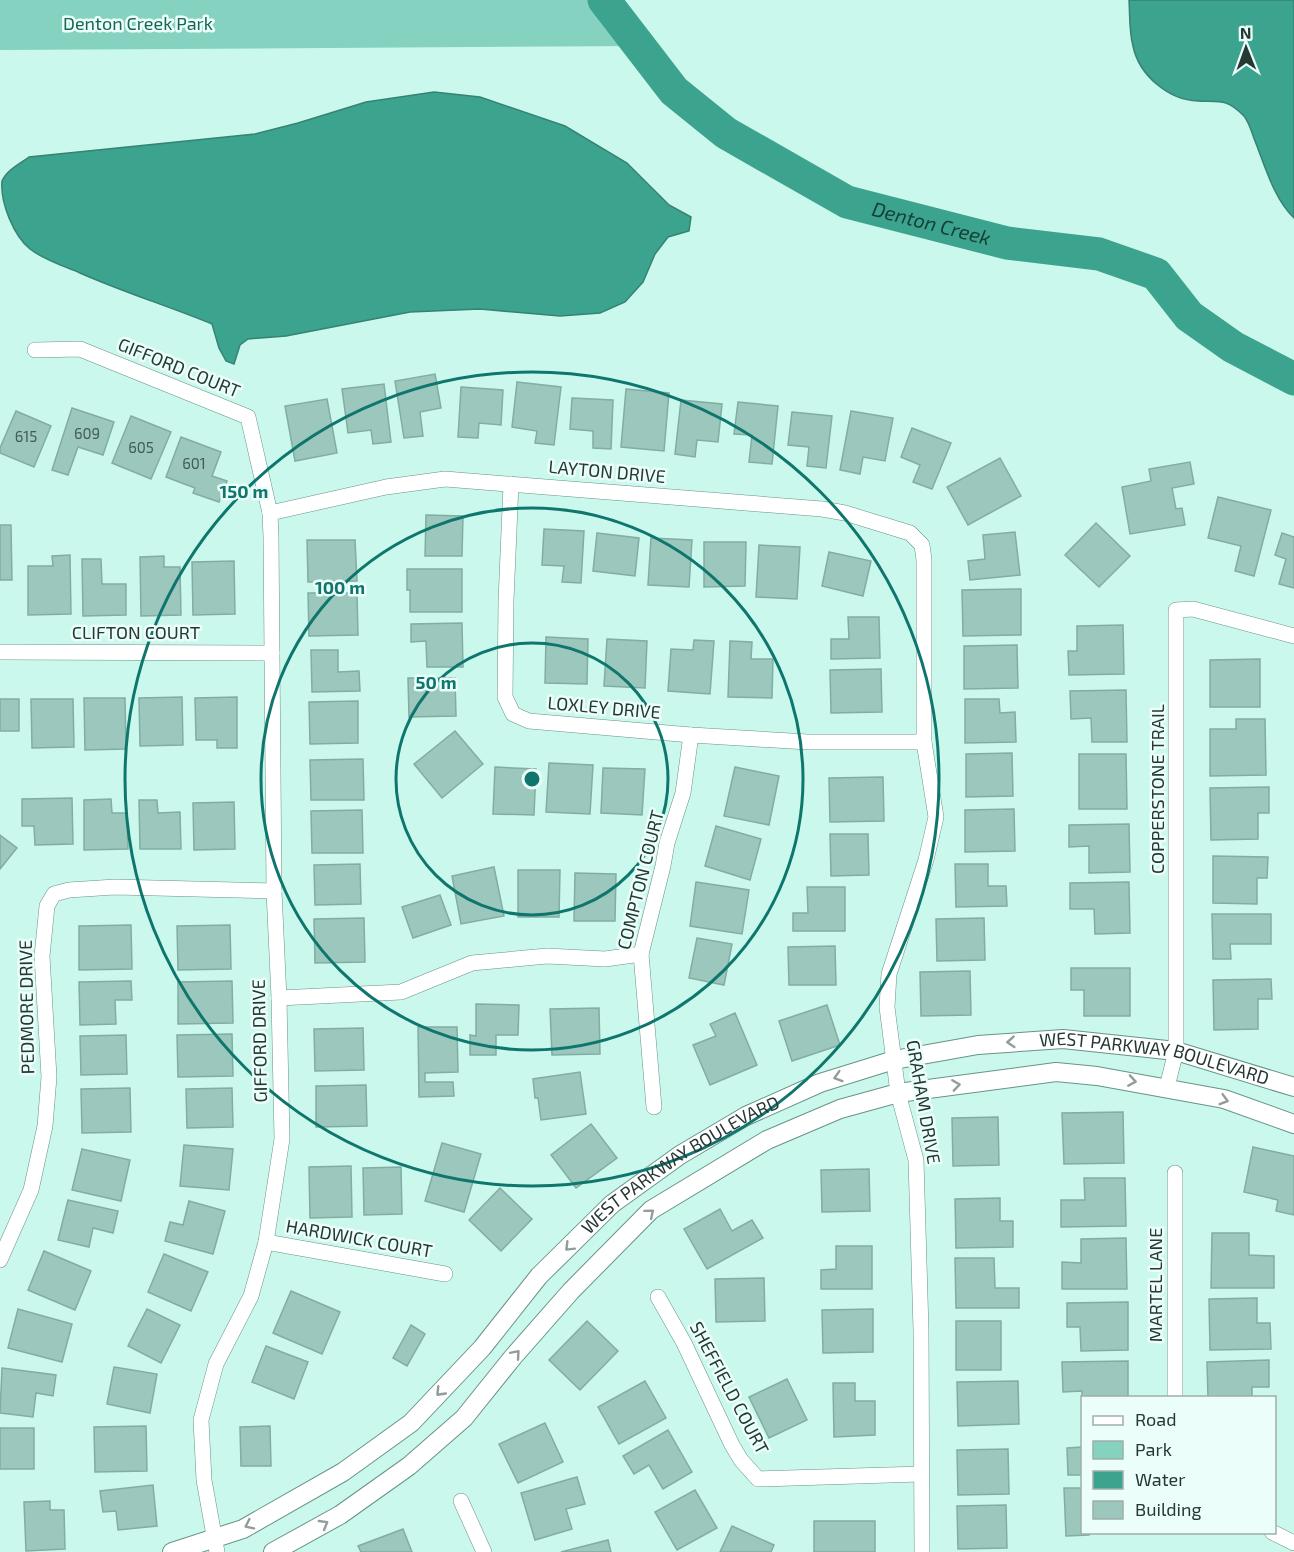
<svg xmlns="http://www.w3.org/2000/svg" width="1294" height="1552" viewBox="0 0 1294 1552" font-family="'Exo 2',sans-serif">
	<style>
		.green { fill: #84d2bf }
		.water { fill: #3ca38e; stroke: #358373; stroke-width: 1.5 }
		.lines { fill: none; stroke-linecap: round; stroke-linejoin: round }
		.river { stroke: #3ca38e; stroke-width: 33 }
		.building { fill: #9bc7bc; stroke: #81ada2; stroke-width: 1.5 }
		.minor-casing { stroke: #689388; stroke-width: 16 }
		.tertiary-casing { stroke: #689388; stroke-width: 20 }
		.minor { stroke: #fff; stroke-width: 15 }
		.tertiary { stroke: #fff; stroke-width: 18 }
		.oneway { stroke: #929c9a }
		.ring { fill: none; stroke: #0f766e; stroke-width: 3 }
		.labels { text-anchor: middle; stroke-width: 5; stroke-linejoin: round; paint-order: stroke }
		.number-label { font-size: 15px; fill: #435c56 }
		.park-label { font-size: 18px; fill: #166657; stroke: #ecfef9 }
		.street-label { font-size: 18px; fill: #263834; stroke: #ecfef9 }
		.water-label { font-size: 20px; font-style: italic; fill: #134138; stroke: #ecfef9 }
		.centre { fill: #0f766e; stroke: #ecfef9; stroke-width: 3 }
		.ring-label { font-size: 18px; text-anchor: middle; font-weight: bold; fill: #0f766e; stroke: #ecfef9; stroke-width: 5; stroke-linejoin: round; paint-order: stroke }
	</style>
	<rect width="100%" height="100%" fill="#caf8ec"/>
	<polygon class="green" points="0,0 604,0 640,46 0,50"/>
	<g class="water">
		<path d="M1129 0H1294V218C1274 199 1265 166 1255 141 1252 133 1249 122 1244 116 1226 98 1220 102 1198 101 1168 100 1139 75 1133 46 1129 31 1130 15 1129 0Z"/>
		<path d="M434 92 480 97 565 126 627 163 669 205 691 217 689 231 668 237 655 254 643 282 625 302 600 313 560 316 480 309 410 312 286 336 248 339 240 345 234 364 226 361 219 348 212 324C168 306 123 292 80 273 64 266 44 260 30 249 14 236 0 203 2 181 7 170 19 164 29 157L255 134 298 123 366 102Z"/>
	</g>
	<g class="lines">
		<path class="river" id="s1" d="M604 0 674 91 726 133 847 202 1007 243 1099 254 1156 274 1189 316 1233 347 1294 379"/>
	</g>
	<g class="building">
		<polygon points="435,374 441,408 420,412 423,436 404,438 395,381"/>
		<polygon points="517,382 561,387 554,445 535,443 537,431 512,427"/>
		<polygon points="384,384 391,442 373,444 371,430 348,433 342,389"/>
		<polygon points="461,387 503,390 501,425 479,423 478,438 458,437"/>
		<polygon points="626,389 669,393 664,451 621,447"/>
		<polygon points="572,398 613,400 611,449 593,448 593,431 570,429"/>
		<polygon points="327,399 337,453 295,461 285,406"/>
		<polygon points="681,400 722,404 718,442 697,440 695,457 675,454"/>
		<polygon points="738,402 778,406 772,464 749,462 752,435 734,434"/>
		<polygon points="72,408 114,422 103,455 78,447 68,475 52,470"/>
		<polygon points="16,411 51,426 34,467 0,453 0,448"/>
		<polygon points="851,411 893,418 885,461 863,457 860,474 840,470"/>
		<polygon points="792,412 832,416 826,468 807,466 809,447 788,445"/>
		<polygon points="131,416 171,432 151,479 112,463"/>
		<polygon points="912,428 951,443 932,489 913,482 920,465 901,457"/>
		<polygon points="181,437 221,452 212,476 227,481 219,502 193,493 195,488 166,477"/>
		<polygon points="1000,458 1021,496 968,525 947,487"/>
		<polygon points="1190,462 1194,484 1172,488 1176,509 1182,508 1185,525 1130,534 1122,487 1151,481 1149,469"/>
		<polygon points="1218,497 1271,510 1254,576 1235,571 1241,546 1208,538"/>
		<polygon points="426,515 463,516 462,556 425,556"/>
		<polygon points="1096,523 1130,556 1099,587 1065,555"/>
		<polygon points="0,525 11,525 12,580 0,580"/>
		<polygon points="544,529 584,531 581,583 562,582 564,566 542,565"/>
		<polygon points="1015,532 1020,575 970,580 968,561 985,559 983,535"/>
		<polygon points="597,533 639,538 635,576 593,571"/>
		<polygon points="1282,533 1294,537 1294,588 1279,584 1286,559 1275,555"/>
		<polygon points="651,538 692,540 689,587 648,585"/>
		<polygon points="307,540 355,540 357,581 308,582"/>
		<polygon points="704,542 746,542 745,586 704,587"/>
		<polygon points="759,545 800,547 797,599 756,597"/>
		<polygon points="829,552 871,561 863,596 822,586"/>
		<polygon points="70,555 71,614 28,615 28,566 53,566 52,556"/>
		<polygon points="164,556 164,567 180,567 181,615 141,616 140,557"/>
		<polygon points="82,559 101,559 102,584 126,584 126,615 83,616"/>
		<polygon points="234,561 235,614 193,615 192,562"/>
		<polygon points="407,569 462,569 462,612 410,612 410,590 407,590"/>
		<polygon points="1021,589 1021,635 963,636 962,590"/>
		<polygon points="308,593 357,593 358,635 309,636"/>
		<polygon points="848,617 879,617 880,658 831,659 831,639 849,639"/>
		<polygon points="462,623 463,667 427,667 426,641 411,642 411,624"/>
		<polygon points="1123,625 1124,674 1069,675 1068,651 1077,651 1077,626"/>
		<polygon points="546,637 588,639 587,684 545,683"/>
		<polygon points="607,639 647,641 645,688 604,686"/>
		<polygon points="694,640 714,641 710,694 668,691 671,649 693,650"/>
		<polygon points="730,641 752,642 751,659 773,659 772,698 728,697"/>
		<polygon points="1017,645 1018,688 964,689 964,646"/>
		<polygon points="311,650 338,650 338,672 359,671 360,691 312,692"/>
		<polygon points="1260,659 1260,707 1210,707 1210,660"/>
		<polygon points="881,669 882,712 831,713 830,670"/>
		<polygon points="408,678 455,678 456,716 409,717"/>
		<polygon points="1126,690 1127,742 1092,742 1091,718 1071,719 1070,691"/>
		<polygon points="182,697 183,745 140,746 139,698"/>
		<polygon points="237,697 237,748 217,748 217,740 196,740 195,698"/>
		<polygon points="84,698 125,698 126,749 85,750"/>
		<rect x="0" y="699" width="19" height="32"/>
		<polygon points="31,699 73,699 74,747 32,748"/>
		<polygon points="965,699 999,699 1000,713 1015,712 1016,742 965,743"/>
		<polygon points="358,701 358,743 310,744 309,702"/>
		<polygon points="1236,719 1265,719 1266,775 1210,776 1210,729 1236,729"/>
		<polygon points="455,731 483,764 442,798 414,764"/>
		<polygon points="1012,753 1013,796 966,797 966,754"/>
		<polygon points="1079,754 1126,754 1127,809 1079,809"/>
		<polygon points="363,759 364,800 311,800 310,760"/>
		<polygon points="549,763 593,765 590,814 546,812"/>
		<polygon points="495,767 536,769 534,815 493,814"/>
		<polygon points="735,767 779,776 769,825 724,816"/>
		<polygon points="603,768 645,769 642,815 601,813"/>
		<polygon points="883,777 884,821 830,822 829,778"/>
		<polygon points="1269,787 1269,813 1258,813 1258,839 1211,840 1210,788"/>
		<polygon points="72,798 73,844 35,845 34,826 22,826 22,799"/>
		<polygon points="111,799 112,813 127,813 128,849 84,850 84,800"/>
		<polygon points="139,800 157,800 158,813 180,812 181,849 140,849"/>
		<polygon points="234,802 235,849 194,850 193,803"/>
		<polygon points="1014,809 1015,851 965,852 965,810"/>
		<polygon points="362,810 363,853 312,853 311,811"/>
		<polygon points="1129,824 1130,872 1089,873 1089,846 1069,847 1069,825"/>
		<polygon points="716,826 761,839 750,880 705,866"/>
		<polygon points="830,834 868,834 869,875 831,876"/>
		<polygon points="0,835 17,848 0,869"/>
		<polygon points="1213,856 1268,857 1267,878 1257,878 1257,904 1213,903"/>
		<polygon points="360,864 361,904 315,905 314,865"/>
		<polygon points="955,864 988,864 988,886 1006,886 1007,906 956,907"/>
		<polygon points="494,867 504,916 461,924 452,876"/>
		<polygon points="518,870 560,870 559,917 518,917"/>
		<polygon points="575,873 616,874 615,921 574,921"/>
		<polygon points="696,882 749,890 742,934 690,926"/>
		<polygon points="1129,882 1130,933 1095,934 1094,909 1070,909 1070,883"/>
		<polygon points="807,887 845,887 845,931 793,931 793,913 808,913"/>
		<polygon points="440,895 451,925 413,938 402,907"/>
		<polygon points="1212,914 1271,914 1271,944 1230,944 1231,959 1213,959"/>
		<polygon points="364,918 365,962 315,963 314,919"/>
		<polygon points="984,918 985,960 937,961 936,919"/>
		<polygon points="131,925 132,969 79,970 79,926"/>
		<polygon points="230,925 231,969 178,970 177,926"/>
		<polygon points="697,938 732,944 724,985 689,978"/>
		<polygon points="835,946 836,985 789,985 788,947"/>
		<polygon points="1071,968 1130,968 1130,1016 1084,1016 1084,990 1071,990"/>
		<polygon points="970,971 971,1015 921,1016 920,972"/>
		<polygon points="1271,979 1272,999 1258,999 1258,1029 1214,1030 1213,980"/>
		<polygon points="131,981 132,1000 115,1000 116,1024 80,1025 79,982"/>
		<polygon points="232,981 233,1023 178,1024 178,982"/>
		<polygon points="476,1004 519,1005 518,1035 496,1035 496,1055 470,1055 470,1035 476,1036"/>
		<polygon points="827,1005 840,1045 792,1061 779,1021"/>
		<polygon points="599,1008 600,1054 552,1055 550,1009"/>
		<polygon points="735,1013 757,1065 710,1085 693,1045 716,1036 710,1024"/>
		<polygon points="418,1027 457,1027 458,1072 425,1073 425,1082 453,1082 454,1096 419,1097"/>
		<polygon points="363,1028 364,1070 315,1071 314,1029"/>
		<polygon points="232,1034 233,1076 178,1077 177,1035"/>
		<polygon points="126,1035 127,1074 81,1075 80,1036"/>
		<polygon points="580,1072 586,1114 541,1120 538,1098 535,1098 533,1079"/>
		<polygon points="366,1085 367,1126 316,1127 316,1086"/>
		<polygon points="130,1088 131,1132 82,1133 81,1089"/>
		<polygon points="232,1088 233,1127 187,1128 186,1089"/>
		<polygon points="1123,1112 1124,1163 1064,1164 1062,1113"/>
		<polygon points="998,1117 999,1165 953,1166 952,1118"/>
		<polygon points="591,1124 617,1158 576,1188 551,1155"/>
		<polygon points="442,1143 481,1154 464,1212 425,1201"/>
		<polygon points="184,1145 233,1149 229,1190 180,1186"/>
		<polygon points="1253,1147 1294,1156 1294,1215 1276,1211 1278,1200 1244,1192"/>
		<polygon points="82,1149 130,1160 121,1201 72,1190"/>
		<polygon points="351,1166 352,1217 310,1218 309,1167"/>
		<polygon points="401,1167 402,1214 364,1215 363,1168"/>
		<polygon points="869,1169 870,1211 822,1212 821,1170"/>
		<polygon points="1084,1178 1125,1178 1126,1226 1061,1227 1061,1200 1085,1200"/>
		<polygon points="500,1188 532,1219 501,1251 469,1220"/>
		<polygon points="1000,1198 1000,1221 1013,1221 1013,1247 956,1248 955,1199"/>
		<polygon points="68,1200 118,1211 113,1233 93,1228 89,1247 58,1240"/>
		<polygon points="189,1201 225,1211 213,1254 165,1241 170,1222 183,1225"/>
		<polygon points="720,1209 732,1231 752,1220 763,1238 707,1269 684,1229"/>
		<polygon points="1212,1233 1249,1233 1249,1255 1274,1256 1274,1288 1211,1288"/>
		<polygon points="1126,1238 1127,1289 1062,1289 1062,1262 1081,1263 1081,1239"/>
		<polygon points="836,1246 872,1246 872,1289 821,1289 821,1270 836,1269"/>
		<polygon points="44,1251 91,1271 75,1310 28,1290"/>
		<polygon points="164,1254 208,1272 191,1311 148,1292"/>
		<polygon points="955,1258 994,1258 995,1288 1019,1288 1019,1308 956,1308"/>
		<polygon points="764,1278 765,1321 716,1322 715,1279"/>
		<polygon points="291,1291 340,1312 322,1354 273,1333"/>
		<polygon points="1257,1298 1257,1323 1270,1323 1271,1349 1210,1350 1209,1299"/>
		<polygon points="1128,1302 1128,1350 1081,1351 1080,1327 1067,1327 1067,1303"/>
		<polygon points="18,1309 72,1324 62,1362 8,1348"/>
		<polygon points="147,1309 180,1325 161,1363 128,1346"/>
		<polygon points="873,1309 873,1352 823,1353 822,1310"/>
		<polygon points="587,1321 618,1351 580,1390 549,1360"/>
		<rect x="956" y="1321" width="45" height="49"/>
		<polygon points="411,1325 425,1334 407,1366 393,1358"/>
		<polygon points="266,1346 308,1362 294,1399 252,1382"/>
		<polygon points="1269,1360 1269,1387 1252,1387 1252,1398 1208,1398 1207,1362"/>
		<polygon points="1128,1361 1128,1398 1082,1398 1082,1408 1082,1391 1063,1392 1062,1362"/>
		<polygon points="114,1367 157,1374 150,1413 107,1404"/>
		<polygon points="2,1368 56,1375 53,1396 36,1393 33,1417 0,1413"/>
		<polygon points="787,1379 807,1420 769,1438 749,1397"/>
		<polygon points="645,1381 666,1418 619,1444 598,1407"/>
		<polygon points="1018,1381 1019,1424 958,1426 957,1382"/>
		<polygon points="833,1383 855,1383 855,1401 875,1401 875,1435 834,1437"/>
		<polygon points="545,1423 563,1462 518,1483 499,1444"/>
		<polygon points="146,1426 147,1471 95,1472 94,1427"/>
		<polygon points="270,1426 271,1466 241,1466 240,1427"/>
		<rect x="0" y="1428" width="34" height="41"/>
		<polygon points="668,1430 692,1472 663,1489 649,1465 634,1474 623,1456"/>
		<polygon points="1082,1447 1082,1475 1068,1475 1067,1448"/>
		<polygon points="1008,1449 1009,1494 958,1495 957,1450"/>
		<polygon points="577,1477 585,1504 566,1509 572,1529 535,1540 521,1493"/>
		<polygon points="153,1485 157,1526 118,1530 116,1511 103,1512 100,1491"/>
		<polygon points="1064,1488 1082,1488 1082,1532 1089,1532 1089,1535 1066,1536"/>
		<polygon points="695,1490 717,1528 677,1550 655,1512"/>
		<polygon points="50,1501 50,1510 64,1510 65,1549 26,1551 24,1502"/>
		<polygon points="1006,1505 1007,1548 958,1549 957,1506"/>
		<rect x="814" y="1521" width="61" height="31"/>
		<polygon points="732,1526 774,1545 771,1552 720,1552"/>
		<polygon points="403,1529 412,1552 361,1552 358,1546"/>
		<polygon points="608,1540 611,1552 561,1552"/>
	</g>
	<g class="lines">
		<g class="minor-casing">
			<g id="minor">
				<polyline points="35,350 80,349 248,417 270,513 271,537 274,891 279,998 282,1139 266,1242 251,1296 216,1364 201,1420 204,1480 217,1552"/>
				<polyline points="511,484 506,601 505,697 513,714 529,721 691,735 808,742 924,742"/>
				<polyline points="270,513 386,487 445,479 822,509 845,513 910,533 922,545 924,560 924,742 936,817 926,860 889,974 887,1007 898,1093 916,1160 921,1330 922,1552"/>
				<polyline points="0,652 272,653"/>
				<polyline points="279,998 401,992 472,963 547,956 605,959 641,954"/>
				<polyline points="1167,1087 1176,1051 1176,610 1193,609 1294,636"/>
				<polyline points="654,1107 641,954 663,866 667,843 683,793 691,735"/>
				<polyline points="266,1242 445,1274"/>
				<polyline points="0,1260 31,1190 45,1126 49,1077 42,956 47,906 54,894 69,890 115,887 274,891"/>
				<polyline points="658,1297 684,1343 732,1445 741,1460 758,1479 921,1474"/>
				<polyline points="1175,1398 1175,1173"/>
				<polyline points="461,1501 484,1552"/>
				<polyline points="1272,1532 1294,1543"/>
			</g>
		</g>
		<g class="tertiary-casing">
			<g id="tertiary">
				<path id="s2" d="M172 1552 243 1529 343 1472 411 1423 482 1348 539 1276 612 1204 680 1155 746 1116 820 1083 894 1060 978 1045 1063 1039 1176 1051 1294 1087"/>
				<polyline points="273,1552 340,1515 409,1466 464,1418 513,1357 571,1291 651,1210 767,1140 840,1109 898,1093 1056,1072 1097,1076 1224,1099 1294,1124"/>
			</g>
		</g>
		<use href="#minor" class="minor"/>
		<use href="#tertiary" class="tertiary"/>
	</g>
	<defs><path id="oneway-chevron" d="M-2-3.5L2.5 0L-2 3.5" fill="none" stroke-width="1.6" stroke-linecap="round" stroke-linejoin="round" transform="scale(1.5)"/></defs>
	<g class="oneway">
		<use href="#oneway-chevron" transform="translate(1011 1042) rotate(176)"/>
		<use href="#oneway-chevron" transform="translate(838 1077) rotate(163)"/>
		<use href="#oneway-chevron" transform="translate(1132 1081) rotate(9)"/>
		<use href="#oneway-chevron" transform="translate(956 1085) rotate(-8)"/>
		<use href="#oneway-chevron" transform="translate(1224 1100) rotate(16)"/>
		<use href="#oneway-chevron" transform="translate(650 1213) rotate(-40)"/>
		<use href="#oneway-chevron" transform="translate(569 1247) rotate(135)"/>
		<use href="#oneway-chevron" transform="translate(516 1354) rotate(-49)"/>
		<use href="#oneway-chevron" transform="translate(440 1392) rotate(134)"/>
		<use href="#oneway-chevron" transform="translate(324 1524) rotate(-30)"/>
		<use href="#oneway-chevron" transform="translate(249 1525) rotate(154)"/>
	</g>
	<g class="ring">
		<circle cx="532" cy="779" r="136"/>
		<circle cx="532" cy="779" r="271"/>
		<circle cx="532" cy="779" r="407"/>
	</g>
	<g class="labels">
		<g class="number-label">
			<text x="87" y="439">609</text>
			<text x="26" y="442">615</text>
			<text x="141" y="453">605</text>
			<text x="194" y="469">601</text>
		</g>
		<g class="park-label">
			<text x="138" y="30">Denton Creek Park</text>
		</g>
		<g class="street-label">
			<text transform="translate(179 368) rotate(22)" y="6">GIFFORD COURT</text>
			<text transform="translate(607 472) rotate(5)" y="6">LAYTON DRIVE</text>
			<text x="136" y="639">CLIFTON COURT</text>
			<text transform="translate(604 708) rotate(5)" y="6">LOXLEY DRIVE</text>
			<text transform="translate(1158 789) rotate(-90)" y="6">COPPERSTONE TRAIL</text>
			<text transform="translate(641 880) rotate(-76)" y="6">COMPTON COURT</text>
			<text transform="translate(27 1007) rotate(-91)" y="6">PEDMORE DRIVE</text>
			<text transform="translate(260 1041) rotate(-91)" y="6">GIFFORD DRIVE</text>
			<text dy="6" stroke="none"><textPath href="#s2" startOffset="1154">WEST PARKWAY BOULEVARD</textPath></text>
			<text transform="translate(923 1102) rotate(80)" y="6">GRAHAM DRIVE</text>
			<text dy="6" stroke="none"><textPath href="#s2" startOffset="650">WEST PARKWAY BOULEVARD</textPath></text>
			<text transform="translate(359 1239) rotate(10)" y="6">HARDWICK COURT</text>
			<text transform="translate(1156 1285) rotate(-90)" y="6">MARTEL LANE</text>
			<text transform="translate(729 1388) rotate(62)" y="6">SHEFFIELD COURT</text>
		</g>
		<g class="water-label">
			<text dy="7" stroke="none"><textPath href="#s1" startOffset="408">Denton Creek</textPath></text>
		</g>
	</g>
	<circle cx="532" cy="779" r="9" class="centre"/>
	<g class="ring-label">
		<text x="244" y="498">150 m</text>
		<text x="340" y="594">100 m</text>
		<text x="436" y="689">50 m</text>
	</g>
	<rect x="1081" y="1396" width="195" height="138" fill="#ecfef9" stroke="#9dafaa" stroke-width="1.5"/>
	<rect x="1093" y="1416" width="30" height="9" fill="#ffffff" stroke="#9dafaa" stroke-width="1.5"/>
	<text x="1135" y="1426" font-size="18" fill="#263834">Road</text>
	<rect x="1093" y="1441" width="30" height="18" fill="#84d2bf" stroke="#9dafaa" stroke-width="1.5"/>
	<text x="1135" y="1456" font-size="18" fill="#263834">Park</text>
	<rect x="1093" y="1471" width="30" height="18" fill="#3ca38e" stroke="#9dafaa" stroke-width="1.5"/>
	<text x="1135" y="1486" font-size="18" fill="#263834">Water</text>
	<rect x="1093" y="1501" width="30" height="18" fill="#9bc7bc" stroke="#9dafaa" stroke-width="1.5"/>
	<text x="1135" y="1516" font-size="18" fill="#263834">Building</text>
	<g transform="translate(1246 48) rotate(359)" stroke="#ecfef9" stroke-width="4.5" paint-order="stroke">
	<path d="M0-4.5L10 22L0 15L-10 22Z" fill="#263834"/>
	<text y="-9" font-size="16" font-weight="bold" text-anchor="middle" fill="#263834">N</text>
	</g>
</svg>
